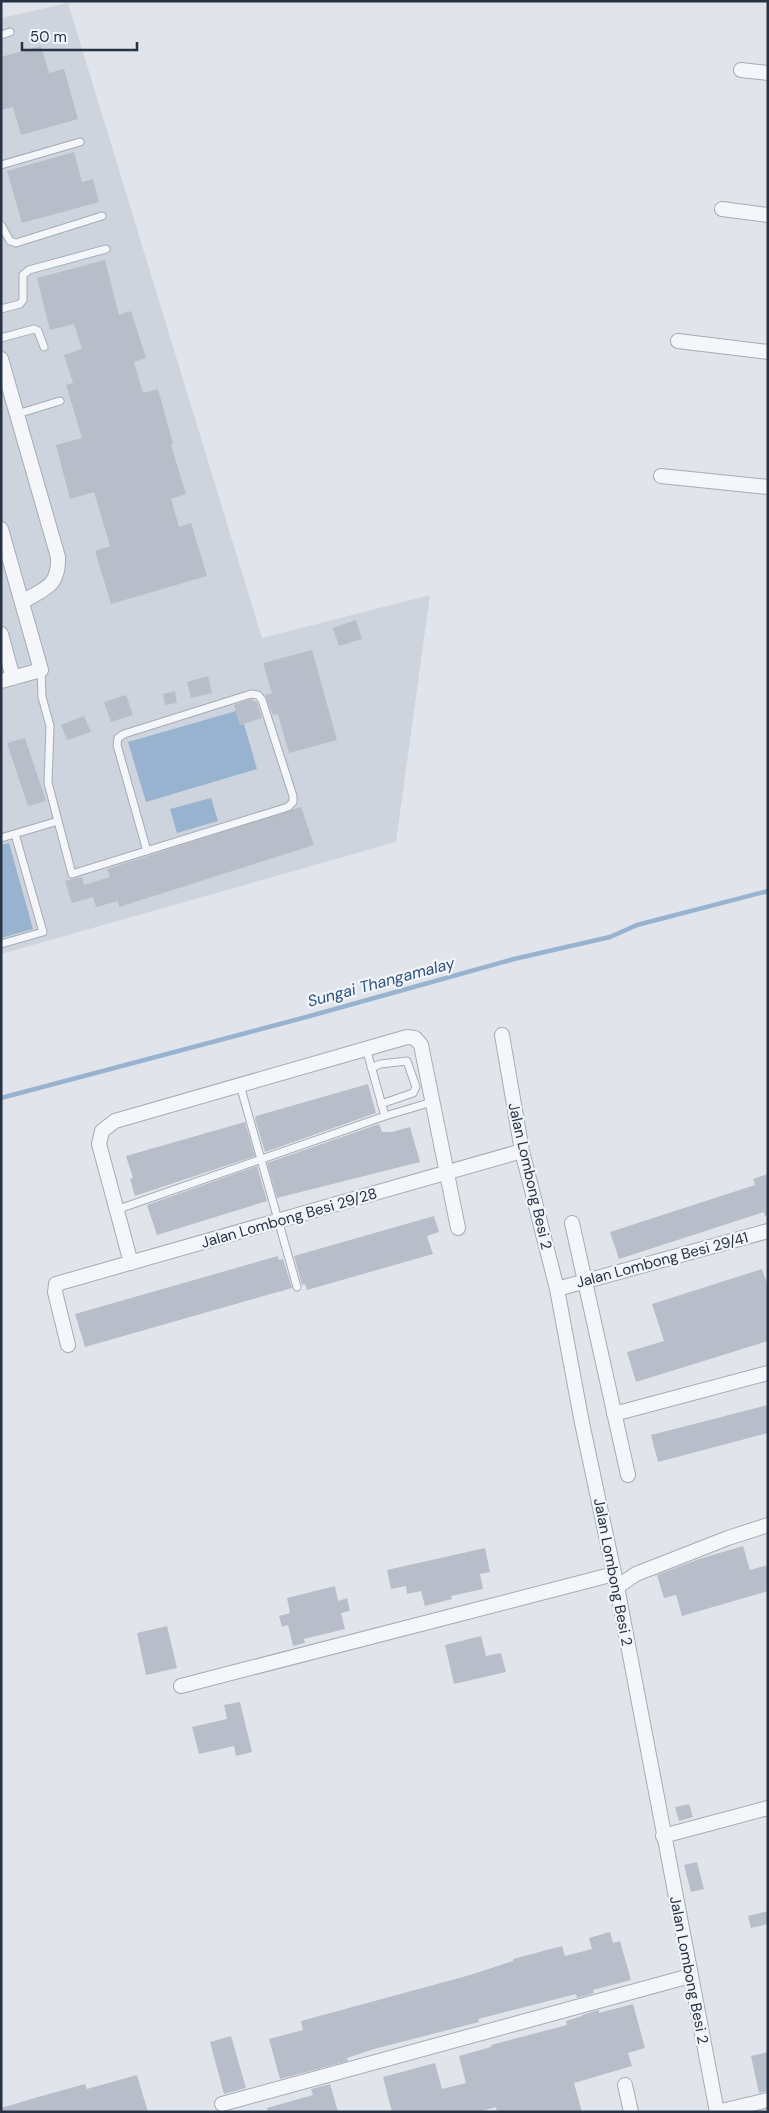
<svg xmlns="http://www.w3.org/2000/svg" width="769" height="2113" font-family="'DM Sans',sans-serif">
  <rect width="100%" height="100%" fill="#e1e5eb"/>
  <path fill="#ced4dd" d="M68 3 262 638 430 595 396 842 1 954V18Z"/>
  <path fill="#98b3cf" d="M236 711 240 725 244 724 257 769 146 802 128 742Z
    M211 798 218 821 177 833 170 809Z
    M9 843 33 929 1 938V845Z"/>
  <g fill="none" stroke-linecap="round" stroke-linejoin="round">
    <path stroke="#98b3cf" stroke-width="4.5" d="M1 1098 310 1016 514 959 610 937 637 925 768 891"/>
  </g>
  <path fill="#b7bec9" d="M41 46 49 73 64 69 78 119 21 135 13 107 1 110V57Z
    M74 152 82 182 93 179 99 202 22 223 7 171Z
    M105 260 119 315 131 311 146 358 134 362 143 393 158 389 173 444 171 445 186 494 171 499 179 527 191 523 207 576 111 604 95 551 110 546 94 492 70 499 56 445 82 438 66 385 73 383 64 355 82 349 74 324 50 330 37 278Z
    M356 620 362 639 339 646 333 628Z
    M312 650 337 740 289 753 278 714 273 715 265 695 272 693 263 663Z
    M208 676 212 693 191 698 187 682Z
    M175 691 177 703 165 705 163 694Z
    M126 695 133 715 111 722 104 702Z
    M251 699 257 703 262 718 240 725 234 705Z
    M84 716 91 732 67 740 61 725Z
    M25 738 46 801 28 806 7 743Z
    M301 807 314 845 119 907 118 901 96 907 93 897 72 903 65 881 82 877 84 885 110 877 107 869Z
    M368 1084 376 1113 265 1152 255 1119 256 1116Z
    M245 1122 255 1156 135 1196 130 1179 133 1178 126 1156Z
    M379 1124 382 1132H392L410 1127 420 1162 277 1198 267 1163Z
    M257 1166 267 1201 157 1235 147 1205Z
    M768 1174V1216H765L764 1212 619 1259 610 1232 755 1185 753 1179Z
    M434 1216 439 1232 427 1236 433 1254 307 1290 305 1284 302 1285 294 1256Z
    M278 1256 279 1260 283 1259 292 1288 85 1347 75 1314Z
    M762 1269 768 1286V1341L636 1382 627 1352 664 1341 652 1304Z
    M768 1405V1433L658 1462 651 1435Z
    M743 1546 750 1570 768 1565V1591L682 1616 676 1595 664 1598 657 1575 699 1559Z
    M485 1548 490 1572 480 1574 483 1589 451 1596 452 1599 425 1606 421 1591 407 1594 406 1586 391 1589 387 1570Z
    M335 1586 338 1601 347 1598 350 1611 341 1613 345 1629 304 1639 305 1643 293 1646 288 1625 282 1627 279 1616 290 1613 287 1598Z
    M167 1626 177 1668 146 1675 137 1633Z
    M481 1636 486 1656 501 1653 506 1672 454 1684 445 1645Z
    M240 1702 252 1752 236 1756 234 1746 199 1754 192 1727 227 1719 224 1705Z
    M689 1804 693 1817 679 1821 675 1807Z
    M697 1862 704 1889 691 1892 684 1865Z
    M768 1911V1924L751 1928 748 1916Z
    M610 1932 613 1943 620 1941 631 1980 593 1990 594 1993 577 1998 576 1994 478 2019 479 2022 374 2049 347 2058 348 2061 280 2079 269 2039 303 2030 301 2021 470 1975 513 1961V1959L562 1946 565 1956 592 1949 589 1938Z
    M633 2004 645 2048 628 2053 632 2066 574 2083 582 2112H497L496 2107 478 2112H392L383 2077 435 2063 442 2089 466 2083 459 2056 491 2047V2045L567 2025 566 2021 582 2016V2015L599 2010V2013Z
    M231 2036 246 2088 224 2094 210 2042Z
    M768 2052V2091L759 2093 751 2056Z
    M137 2075 148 2112H1V2108L38 2097 85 2084 87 2089Z
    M330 2084 338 2112H268L267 2108 313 2095 311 2089Z"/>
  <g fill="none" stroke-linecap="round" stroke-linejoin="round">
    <g stroke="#a5acb6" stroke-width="9">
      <path id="service" d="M1 35 10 32
        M1 165 80 142
        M1 225 10 241 16 243 102 216
        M1 309 20 304 23 300V275L29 270 106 249
        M1 338 34 329 38 331 44 347
        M17 414 60 401
        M41 670 42 697 50 726 48 783 72 874 288 807 293 802V796L262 700 258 695 251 694 124 734 118 738 117 745 147 851
        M1 838 58 821
        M1 944 43 932 15 834
        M366 1048 385 1116
        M371 1068 380 1064 407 1061 416 1087 413 1093 381 1104
        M240 1085 297 1287
        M116 1210 385 1116 432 1102"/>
    </g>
    <g stroke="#a5acb6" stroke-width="16">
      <path id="minor" d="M741 70 768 73
        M722 209 768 215
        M678 341 768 352
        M1 359 58 557C59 587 45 588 22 602
        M661 476 768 487
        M1 529 41 670 1 681
        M1 634 13 678
        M502 1035 522 1151 557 1289 582 1423 617 1587 717 2112
        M572 1223 628 1475
        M131 1263 99 1144 102 1131 115 1121 407 1037 415 1038 421 1045 458 1228
        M557 1289 768 1231
        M68 1345 55 1292 56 1284 522 1151
        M614 1414 768 1373
        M617 1587 636 1574 728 1538 768 1525
        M181 1686 614 1574
        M663 1836 768 1808
        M625 2085 631 2112
        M222 2104 690 1976
        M717 2112 768 2100"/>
    </g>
    <use href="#service" stroke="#f4f6f9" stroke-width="7"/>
    <use href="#minor" stroke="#f4f6f9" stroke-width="14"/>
  </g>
  <g text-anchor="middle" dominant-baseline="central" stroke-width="4.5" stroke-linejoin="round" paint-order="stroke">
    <g font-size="15" fill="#273245" stroke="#f1f4f8">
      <text transform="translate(530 1176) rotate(77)">Jalan Lombong Besi 2</text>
      <text transform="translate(289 1218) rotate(-16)">Jalan Lombong Besi 29/28</text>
      <text transform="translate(662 1260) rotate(-15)">Jalan Lombong Besi 29/41</text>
      <text transform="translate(613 1572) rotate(79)">Jalan Lombong Besi 2</text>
      <text transform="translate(689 1970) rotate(79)">Jalan Lombong Besi 2</text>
    </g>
    <g font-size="16" font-style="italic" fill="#2c517d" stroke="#f1f4f8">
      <text transform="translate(381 982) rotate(-15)">Sungai Thangamalay</text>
    </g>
  </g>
  <rect width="769" height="2113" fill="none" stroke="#273245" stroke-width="5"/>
  <path d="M22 42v8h115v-8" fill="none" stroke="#273245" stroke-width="2.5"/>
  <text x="30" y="42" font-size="15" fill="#273245" stroke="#f1f4f8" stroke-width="4" paint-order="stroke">50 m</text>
</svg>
